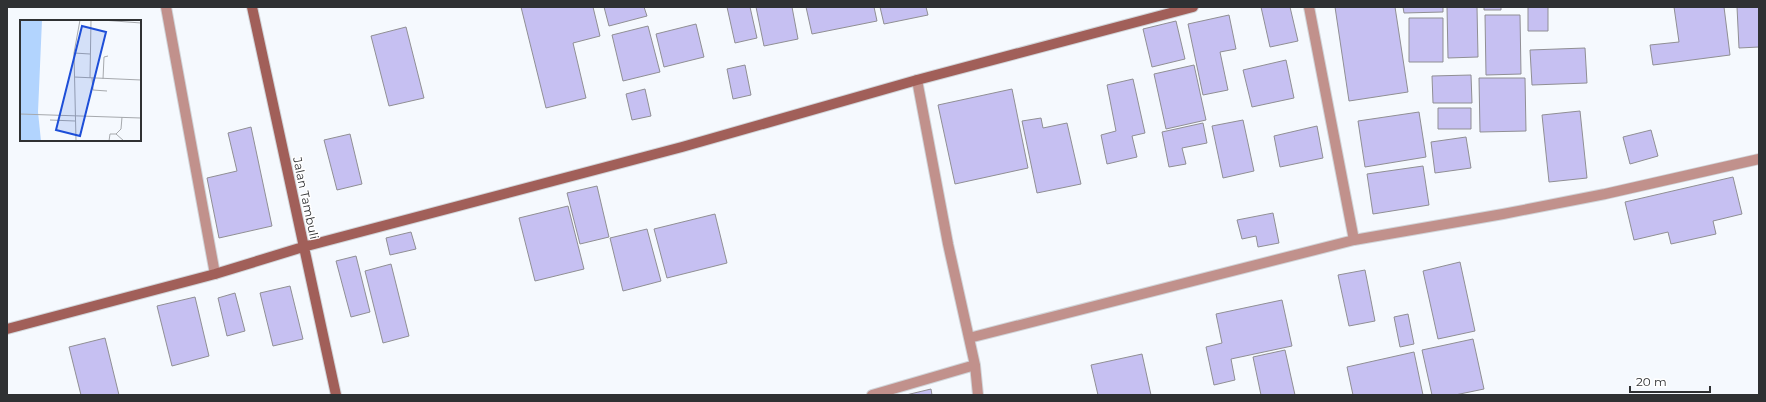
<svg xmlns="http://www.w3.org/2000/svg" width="1766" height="402" font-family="Montserrat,sans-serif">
  <rect width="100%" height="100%" fill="#f5f9fe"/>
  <path fill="#c6c0f2" stroke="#908f94" d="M521 7H593L600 36 573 43 586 98 546 108Z
    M604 7H644L647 16 609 26Z
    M727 7H750L757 38 735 43Z
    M756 7H792L798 39 764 46Z
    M806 7H874L877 21 812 34Z
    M880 7H926L928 15 884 24Z
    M1261 7H1290L1298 41 1270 47Z
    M1335 7H1395L1408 92 1349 101Z
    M1403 7H1443V12L1404 13Z
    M1447 7H1477L1478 57 1448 58Z
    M1484 7H1501V10H1484Z
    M1528 7H1548V31H1528Z
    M1674 7H1724L1730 55 1653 65 1650 45 1679 42Z
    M1737 7H1759V47L1739 48Z
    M1229 15 1236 49 1220 52 1228 90 1203 95 1188 24Z
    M1485 15H1520L1521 74 1486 75Z
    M1409 18H1443V62H1409Z
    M1176 21 1185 59 1152 67 1143 29Z
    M696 24 704 57 664 67 656 34Z
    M648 26 660 72 623 81 612 35Z
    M406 27 424 98 389 106 371 36Z
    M1585 48 1587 83 1532 85 1530 50Z
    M1286 60 1294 98 1252 107 1243 70Z
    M745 65 751 95 733 99 727 69Z
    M1194 65 1206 120 1166 129 1154 74Z
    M1471 75 1472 103H1433L1432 76Z
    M1479 78H1525L1526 131 1480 132Z
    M1133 79 1145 133 1132 136 1137 157 1107 164 1101 135 1116 131 1107 85Z
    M645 89 651 116 632 120 626 94Z
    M1012 89 1028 168 955 184 938 105Z
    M1438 108H1471V129H1438Z
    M1580 111 1587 178 1549 182 1542 115Z
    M1419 112 1426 157 1365 167 1358 121Z
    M1041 118 1043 128 1067 123 1081 184 1037 193 1022 121Z
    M1243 120 1254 171 1223 178 1212 126Z
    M1203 123 1207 143 1182 148 1186 164 1169 167 1162 132Z
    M1317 126 1323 158 1280 167 1274 136Z
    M251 127 272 226 219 238 207 178 237 171 228 133Z
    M1651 130 1658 156 1630 164 1623 137Z
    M350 134 362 184 337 190 324 140Z
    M1466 137 1471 168 1435 173 1431 142Z
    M1423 166 1429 205 1373 214 1367 174Z
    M1733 177 1742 214 1713 221 1716 234 1671 244 1668 232 1634 240 1625 202Z
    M597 186 609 237 580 244 567 193Z
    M568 206 584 269 535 281 519 218Z
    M1273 213 1279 243 1258 247 1256 236 1242 239 1237 220Z
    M715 214 727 263 667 278 654 229Z
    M647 229 661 281 623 291 610 238Z
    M411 232 416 249 390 255 386 238Z
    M356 256 370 312 351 317 336 261Z
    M1460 262 1475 331 1438 339 1423 271Z
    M391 264 409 336 383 343 365 271Z
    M1365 270 1375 321 1349 326 1338 275Z
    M290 286 303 339 273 346 260 293Z
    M235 293 245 331 227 336 218 298Z
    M195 297 209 356 172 366 157 306Z
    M1282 300 1292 346 1231 359 1235 380 1214 385 1206 347 1222 343 1216 314Z
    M1408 314 1414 344 1400 347 1394 317Z
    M105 338 119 395H81L69 347Z
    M1473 339 1484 389 1455 395H1432L1422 350Z
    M1285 350 1295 395H1261L1253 357Z
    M1414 352 1423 395H1353L1347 367Z
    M1142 354 1151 395H1098L1091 365Z
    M931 389 932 395H906Z"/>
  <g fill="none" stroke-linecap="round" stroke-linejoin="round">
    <g stroke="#d1d5d9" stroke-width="12">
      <path id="street" d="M166 7 215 274
        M1309 7 1354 240
        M917 80 948 244 975 365 978 395
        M969 338 1354 240 1503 214 1605 194 1759 159
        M872 395 975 365"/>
    </g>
    <g stroke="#d1d5d9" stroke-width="12">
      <path id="secondary" d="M252 7 336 395
        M7 329 215 274 303 247 682 147 917 80 1193 7"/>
    </g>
    <use href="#street" stroke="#c1918c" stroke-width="10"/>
    <use href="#secondary" stroke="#a15f59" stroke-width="10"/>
  </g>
  <g text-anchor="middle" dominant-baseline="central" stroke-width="3" stroke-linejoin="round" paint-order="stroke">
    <g font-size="12" fill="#2f3133" stroke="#fff">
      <text transform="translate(306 198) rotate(78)">Jalan Tambuli</text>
    </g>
  </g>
  <g transform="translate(20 20)">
    <rect width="121" height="121" fill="#f5f9fe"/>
    <path d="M0 0H22L18 92 21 121H0Z" fill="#b2d4fe"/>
    <path fill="none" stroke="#a6a9ad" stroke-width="1" d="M82 0 121 3M54 33 70 34M54 57 121 60M70 58 71 0M72 58 73 70 87 71M83 59 84 37 88 36M0 94 121 98M30 100 55 101M96 114 101 109 102 97M56 121 54 33 60 0M89 121 90 114H96L104 121"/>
    <path fill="#1d4ed8" fill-opacity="0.15" stroke="#1d4ed8" stroke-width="2" d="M62 6 86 12 60 116 36 110Z"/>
    <rect width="121" height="121" fill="none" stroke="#2f3133" stroke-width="2"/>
  </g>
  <rect width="1766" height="402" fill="none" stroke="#2f3133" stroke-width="16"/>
  <path d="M1630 386v6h80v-6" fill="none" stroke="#2f3133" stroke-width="2"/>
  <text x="1636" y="386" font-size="12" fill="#2f3133" stroke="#ffffff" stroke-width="3" paint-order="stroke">20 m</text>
</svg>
